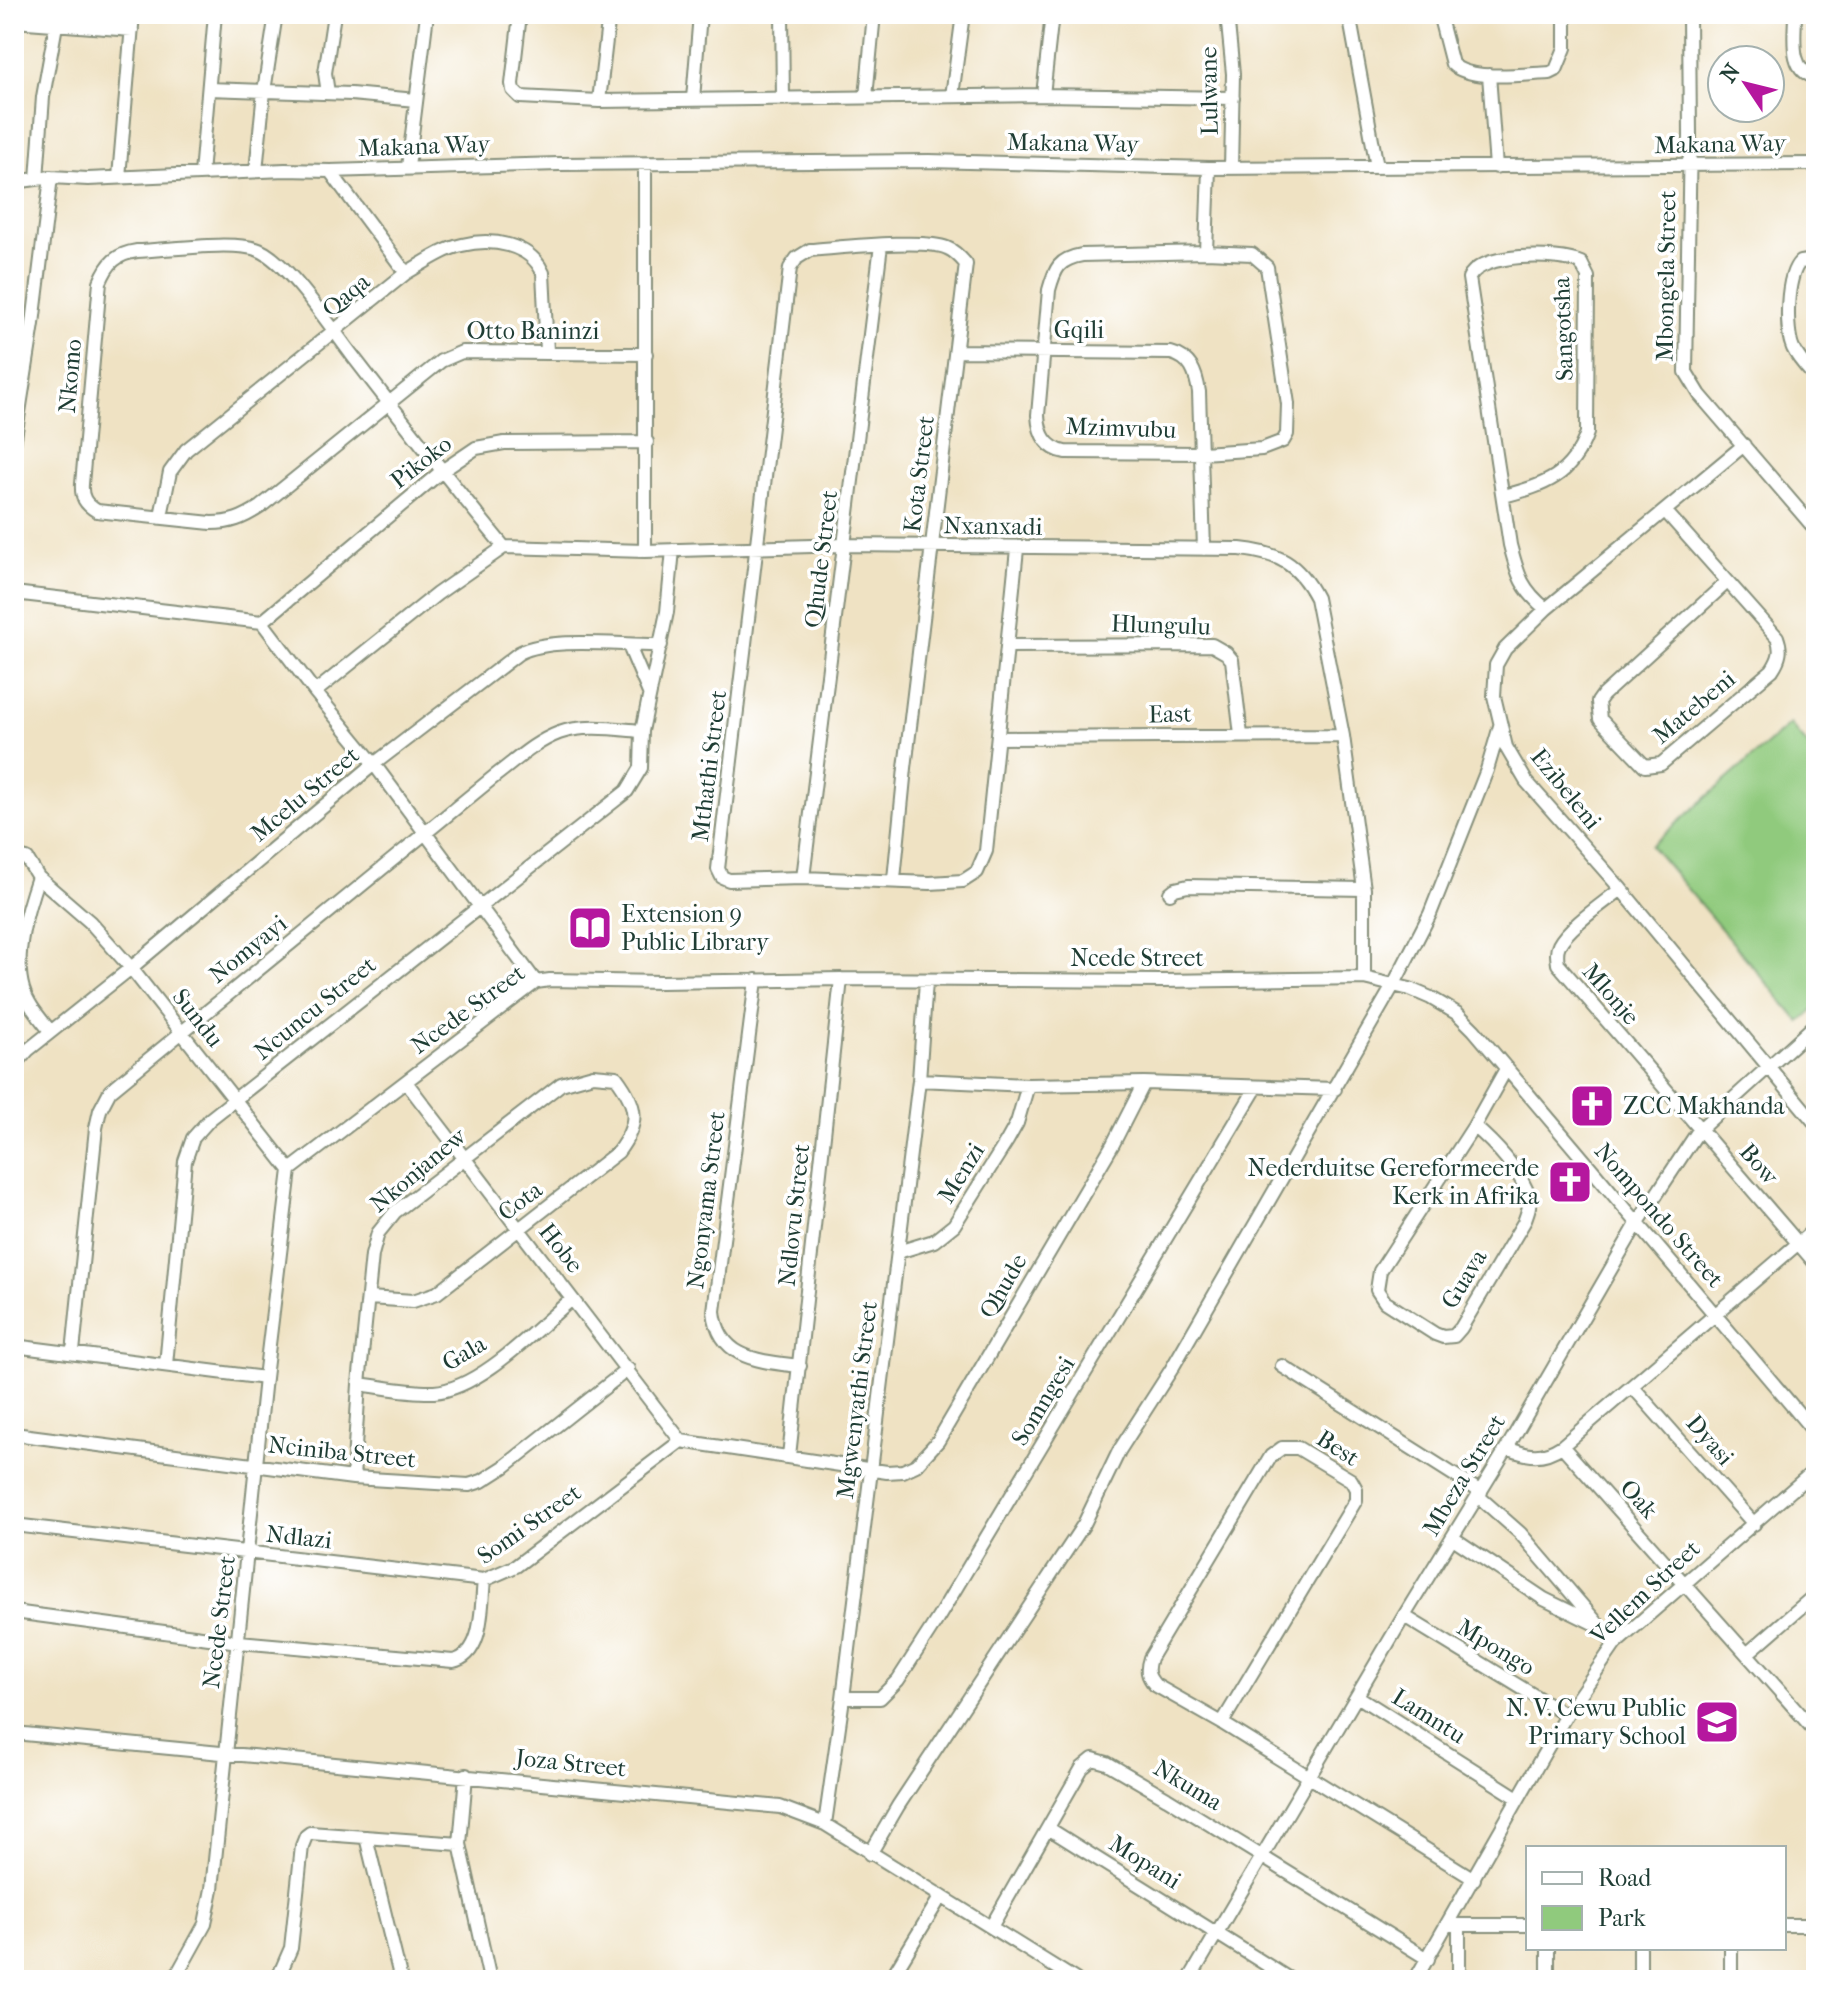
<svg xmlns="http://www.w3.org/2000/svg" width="1830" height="1994" font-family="'IM FELL French Canon',serif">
  <rect width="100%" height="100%" fill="#fff"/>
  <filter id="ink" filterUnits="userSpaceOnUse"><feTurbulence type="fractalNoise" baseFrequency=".0125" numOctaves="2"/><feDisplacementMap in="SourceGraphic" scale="16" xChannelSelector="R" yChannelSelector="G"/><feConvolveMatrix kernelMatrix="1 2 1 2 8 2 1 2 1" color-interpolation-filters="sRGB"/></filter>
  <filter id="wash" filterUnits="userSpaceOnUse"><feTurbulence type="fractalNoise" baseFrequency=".006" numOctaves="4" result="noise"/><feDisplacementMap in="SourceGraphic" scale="32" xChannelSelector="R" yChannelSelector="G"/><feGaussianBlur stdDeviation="1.8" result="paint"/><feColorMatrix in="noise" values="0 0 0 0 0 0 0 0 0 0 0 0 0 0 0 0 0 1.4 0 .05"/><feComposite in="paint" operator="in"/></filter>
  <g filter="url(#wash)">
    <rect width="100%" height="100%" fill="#efe2c3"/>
    <path fill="#90ca7d" stroke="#588458" stroke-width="2" d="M1790 724 1816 754V1008L1800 1022 1651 846Z"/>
  </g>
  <g filter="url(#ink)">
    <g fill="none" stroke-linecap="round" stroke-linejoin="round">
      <g stroke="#87907c" stroke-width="16">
        <path id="minor" d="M520 14 512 84 513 90 520 97 599 101 1043 95 1233 98
          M782 14 783 99
          M1227 14 1233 74 1231 168
          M1349 14 1377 167
          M1439 14 1452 64C1471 82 1524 74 1550 73L1556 70 1565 48V14
          M1689 14 1690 135 1686 372 1700 395 1816 530
          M1795 14C1795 36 1788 72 1816 77
          M14 21 132 30
          M1489 75 1496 167
          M209 89 351 94 416 100
          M328 93 325 73 334 14
          M1043 95 1052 14
          M952 96 963 14
          M866 97 874 14
          M693 99 700 14
          M599 101 609 14
          M645 164V551
          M408 167 427 14
          M256 171 264 91 276 14
          M330 171 406 273
          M201 174 215 14
          M119 177 133 14
          M37 179 43 97 58 14
          M14 182 51 177 88 179 285 170 330 171 559 164 929 161 1209 168 1816 164
          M1206 252 1252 254 1267 267 1288 404 1287 434 1283 441 1262 449 1202 453 1065 452C1046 448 1039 434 1038 415L1049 290C1055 268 1059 259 1082 255Z
          M1206 252 1209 168
          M1816 260 1800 262C1786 275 1785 331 1793 348 1798 359 1808 369 1816 378
          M957 351 1171 353C1191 358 1196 373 1199 392L1204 549
          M14 444 33 324 51 177
          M1744 445 1546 609 1505 649 1496 665 1494 696 1506 747 1526 781 1621 889 1816 1124
          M1504 496C1545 485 1572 476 1587 433L1588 277 1581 263C1558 253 1480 252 1469 278L1510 545C1518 575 1521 589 1546 609
          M1666 512 1777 637C1782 650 1780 658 1772 670L1661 764 1645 766 1600 719 1598 702 1603 695 1727 582
          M161 516 170 472 186 450 406 273C424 263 441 250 462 245 491 238 530 243 543 273L547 351
          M504 547C452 484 402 420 352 355 332 329 288 262 259 250 233 240 167 250 137 251 116 254 108 263 100 282L82 484C81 497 85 504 97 511L211 523C231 523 243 518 260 507L441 361 462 352 646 354
          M14 593 262 622 315 692 374 764 536 982
          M262 622 442 471 476 448 504 443 647 442
          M629 646 649 693
          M1008 646 1212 645 1226 653 1232 660 1241 735
          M315 692 437 594 504 547 645 551 845 545 1240 549C1278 553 1298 563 1316 598L1343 736 1364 889V978
          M998 738 1343 736
          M14 856 27 859 38 877 90 922 131 968 290 1170
          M38 877C27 909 13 955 23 989 28 1005 40 1018 50 1031
          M803 878 881 245
          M894 879 905 768 966 264C961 258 955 251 947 248 924 238 839 248 810 250L797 258 790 268 718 869 722 877 729 880 803 878 930 883 963 881 977 872 986 851 1017 549
          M1621 889C1604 903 1569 926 1559 945 1556 951 1557 957 1558 964L1816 1264
          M1170 893 1175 889 1188 886 1364 889
          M756 980 714 1311C719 1360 760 1361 800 1366
          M14 1066 28 1050 131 968 374 764 519 653C553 636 621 646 661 645
          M919 1080 1028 1085 1144 1083 1335 1089
          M406 1082 681 1441
          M1474 1126C1494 1143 1521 1171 1529 1197 1531 1205 1527 1214 1524 1222L1461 1328 1454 1336 1443 1337 1435 1334 1385 1302 1377 1290 1380 1271 1474 1126 1506 1069
          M898 1252 934 1241 954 1225 1007 1141 1017 1123 1028 1085
          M14 1346 265 1378
          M73 1352 96 1128 100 1110 110 1091 495 776C515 761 535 742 559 733 584 724 616 729 642 731
          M166 1365 185 1161 193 1138 210 1119 627 791 641 768 642 731 667 612 673 550
          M1282 1366 1481 1492
          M359 1384C383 1387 410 1393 434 1392 480 1389 537 1328 572 1299
          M1632 1386 1754 1524
          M14 1434 353 1478 469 1485 482 1481 504 1467 628 1369
          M1562 1446 1816 1732
          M1507 1448C1529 1457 1542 1459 1562 1446L1816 1228
          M789 1456 841 979
          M353 1478 359 1384 372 1255 378 1233 395 1212 561 1084 593 1075 616 1077C638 1106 640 1123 618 1152L437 1293 413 1301 369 1298
          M1478 1496 1520 1533 1615 1644
          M14 1525 484 1580 516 1566 681 1441 887 1472 903 1471 916 1465 938 1441 1113 1144 1144 1083
          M1453 1538 1544 1599 1593 1623
          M14 1612 239 1642 453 1661C484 1655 481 1606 484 1580
          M1404 1616 1566 1715
          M1748 1653 1816 1594
          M1357 1696 1518 1798
          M843 1698H880L898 1680 938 1618 1256 1088
          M1222 1723 1356 1500V1489L1351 1480 1298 1448H1282L1271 1456 1150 1658C1146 1670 1147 1676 1155 1685L1222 1723 1474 1879
          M14 1733 780 1807 825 1824 1076 1980
          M466 1775 460 1844 490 1980
          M825 1824 843 1698 919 1080 926 981
          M1048 1828 1291 1980
          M366 1837 401 1980
          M870 1854 898 1806 1084 1524 1119 1451 1171 1370 1394 984 1430 914 1487 770 1500 726
          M1447 1925H1528
          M1784 1925H1816
          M991 1927 1082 1768 1093 1759 1107 1763 1167 1798 1428 1959
          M1548 1948V1980
          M174 1980 205 1924 212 1889 265 1378 290 1170 536 982 550 980 661 982 841 979 1162 981 1364 978 1410 989 1431 998 1458 1014 1474 1030 1816 1434
          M277 1980 291 1948 302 1846 306 1836 310 1833 460 1844
          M890 1980 941 1896
          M1189 1980 1404 1616 1507 1448 1637 1224 1699 1130 1816 1024
          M1415 1980 1566 1715 1615 1644 1816 1469
          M1459 1980V1925
          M1640 1980V1948
          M1731 1980V1948"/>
      </g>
      <use href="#minor" stroke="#fff" stroke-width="12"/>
    </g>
  </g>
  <defs>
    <g id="library-square" transform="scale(2.3)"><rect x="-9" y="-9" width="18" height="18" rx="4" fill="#b5179e" stroke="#fff"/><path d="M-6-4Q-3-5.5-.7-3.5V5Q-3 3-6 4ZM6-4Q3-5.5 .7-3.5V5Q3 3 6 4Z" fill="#fff"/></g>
    <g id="church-square" transform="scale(2.3)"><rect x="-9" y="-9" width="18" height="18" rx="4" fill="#b5179e" stroke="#fff"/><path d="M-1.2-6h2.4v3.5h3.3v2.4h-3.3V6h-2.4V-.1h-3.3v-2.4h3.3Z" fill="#fff"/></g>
    <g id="school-square" transform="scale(2.3)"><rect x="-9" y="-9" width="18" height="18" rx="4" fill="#b5179e" stroke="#fff"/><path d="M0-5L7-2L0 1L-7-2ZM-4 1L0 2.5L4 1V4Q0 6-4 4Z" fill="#fff"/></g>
  </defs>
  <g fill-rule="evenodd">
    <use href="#library-square" x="590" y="928"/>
    <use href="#church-square" x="1592" y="1106"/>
    <use href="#church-square" x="1570" y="1182"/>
    <use href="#school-square" x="1717" y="1722"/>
  </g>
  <g text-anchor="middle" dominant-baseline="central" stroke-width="7" stroke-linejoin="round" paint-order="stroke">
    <g font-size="24" fill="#1f3d34" stroke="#fff">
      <text transform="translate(1209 91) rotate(-91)">Lulwane</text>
      <text transform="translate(1073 143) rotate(1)">Makana Way</text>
      <text transform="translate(1720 144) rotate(-1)">Makana Way</text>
      <text transform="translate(424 146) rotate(-2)">Makana Way</text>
      <text transform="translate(1666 276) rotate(-89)">Mbongela Street</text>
      <text transform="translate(346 295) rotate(-40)">Qaqa</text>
      <text transform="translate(1563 329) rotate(-92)">Sangotsha</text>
      <text x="1079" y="330">Gqili</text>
      <text x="533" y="331">Otto Baninzi</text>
      <text transform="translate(70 376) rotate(-85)">Nkomo</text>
      <text transform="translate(1121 428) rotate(2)">Mzimvubu</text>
      <text transform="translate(421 462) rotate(-38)">Pikoko</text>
      <text transform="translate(919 474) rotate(-83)">Kota Street</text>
      <text transform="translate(993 526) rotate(1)">Nxanxadi</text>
      <text transform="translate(821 559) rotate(-83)">Qhude Street</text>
      <text transform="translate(1161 625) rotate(2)">Hlungulu</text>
      <text transform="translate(1694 707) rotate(-40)">Matebeni</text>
      <text transform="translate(1170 714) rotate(-1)">East</text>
      <text transform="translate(709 766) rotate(-83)">Mthathi Street</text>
      <text transform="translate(1566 789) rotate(51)">Ezibeleni</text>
      <text transform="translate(305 794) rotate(-40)">Mcelu Street</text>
      <text transform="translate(248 949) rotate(-39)">Nomyayi</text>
      <text x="1137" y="958">Ncede Street</text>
      <text transform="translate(1611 994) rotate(49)">Mlonje</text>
      <text transform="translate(315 1008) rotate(-39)">Ncuncu Street</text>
      <text transform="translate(468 1009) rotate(-36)">Ncede Street</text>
      <text transform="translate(198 1018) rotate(52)">Sundu</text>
      <text transform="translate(1759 1164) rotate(49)">Bow</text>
      <text transform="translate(418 1170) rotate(-40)">Nkonjanew</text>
      <text transform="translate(961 1173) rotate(-58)">Menzi</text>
      <text transform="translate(706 1200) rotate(-83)">Ngonyama Street</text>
      <text transform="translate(520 1201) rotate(-37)">Cota</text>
      <text transform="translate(794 1215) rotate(-84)">Ndlovu Street</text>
      <text transform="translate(1659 1215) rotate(49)">Nompondo Street</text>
      <text transform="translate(561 1248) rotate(52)">Hobe</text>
      <text transform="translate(1464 1279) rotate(-59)">Guava</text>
      <text transform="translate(1003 1286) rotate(-60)">Qhude</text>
      <text transform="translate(464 1353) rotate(-30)">Gala</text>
      <text transform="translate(857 1400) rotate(-83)">Mgwenyathi Street</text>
      <text transform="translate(1043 1401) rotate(-59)">Somngesi</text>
      <text transform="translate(1710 1440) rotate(49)">Dyasi</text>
      <text transform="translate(1338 1448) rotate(33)">Best</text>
      <text transform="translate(342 1452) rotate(6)">Nciniba Street</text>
      <text transform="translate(1464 1475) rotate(-59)">Mbeza Street</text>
      <text transform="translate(1639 1499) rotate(48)">Oak</text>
      <text transform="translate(529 1524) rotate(-35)">Somi Street</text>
      <text transform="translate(299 1537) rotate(6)">Ndlazi</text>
      <text transform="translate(1645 1592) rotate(-43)">Vellem Street</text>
      <text transform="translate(219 1622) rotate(-83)">Ncede Street</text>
      <text transform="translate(1496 1647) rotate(31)">Mpongo</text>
      <text transform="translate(1429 1716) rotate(32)">Lamntu</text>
      <text transform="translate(571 1763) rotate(6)">Joza Street</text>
      <text transform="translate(1188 1785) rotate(31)">Nkuma</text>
      <text transform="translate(1145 1862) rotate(32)">Mopani</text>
    </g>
    <g font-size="24" fill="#1f3d34" stroke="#fff" text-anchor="start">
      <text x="621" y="914">Extension 9<tspan x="621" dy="28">Public Library</tspan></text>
      <text x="1623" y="1106">ZCC Makhanda</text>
      <text x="1539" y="1168" text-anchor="end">Nederduitse Gereformeerde<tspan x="1539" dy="28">Kerk in Afrika</tspan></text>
      <text x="1686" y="1708" text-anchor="end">N. V. Cewu Public<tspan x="1686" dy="28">Primary School</tspan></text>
    </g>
  </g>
  <rect width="1830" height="1994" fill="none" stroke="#fff" stroke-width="48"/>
  <rect x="1526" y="1846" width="260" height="104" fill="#ffffff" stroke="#a5b1ae" stroke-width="2"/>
  <rect x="1542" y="1872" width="40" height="12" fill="#ffffff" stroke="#a5b1ae" stroke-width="2"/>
  <text x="1598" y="1886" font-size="24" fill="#1f3d34">Road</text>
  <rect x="1542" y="1906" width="40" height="24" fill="#90ca7d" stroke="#a5b1ae" stroke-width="2"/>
  <text x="1598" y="1926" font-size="24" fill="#1f3d34">Park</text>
  <g transform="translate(1746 84) rotate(305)"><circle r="38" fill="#ffffff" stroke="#a5b1ae" stroke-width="2"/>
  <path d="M0-6L14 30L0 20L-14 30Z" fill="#b5179e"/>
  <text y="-12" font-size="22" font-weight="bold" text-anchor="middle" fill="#1f3d34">N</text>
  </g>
</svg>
